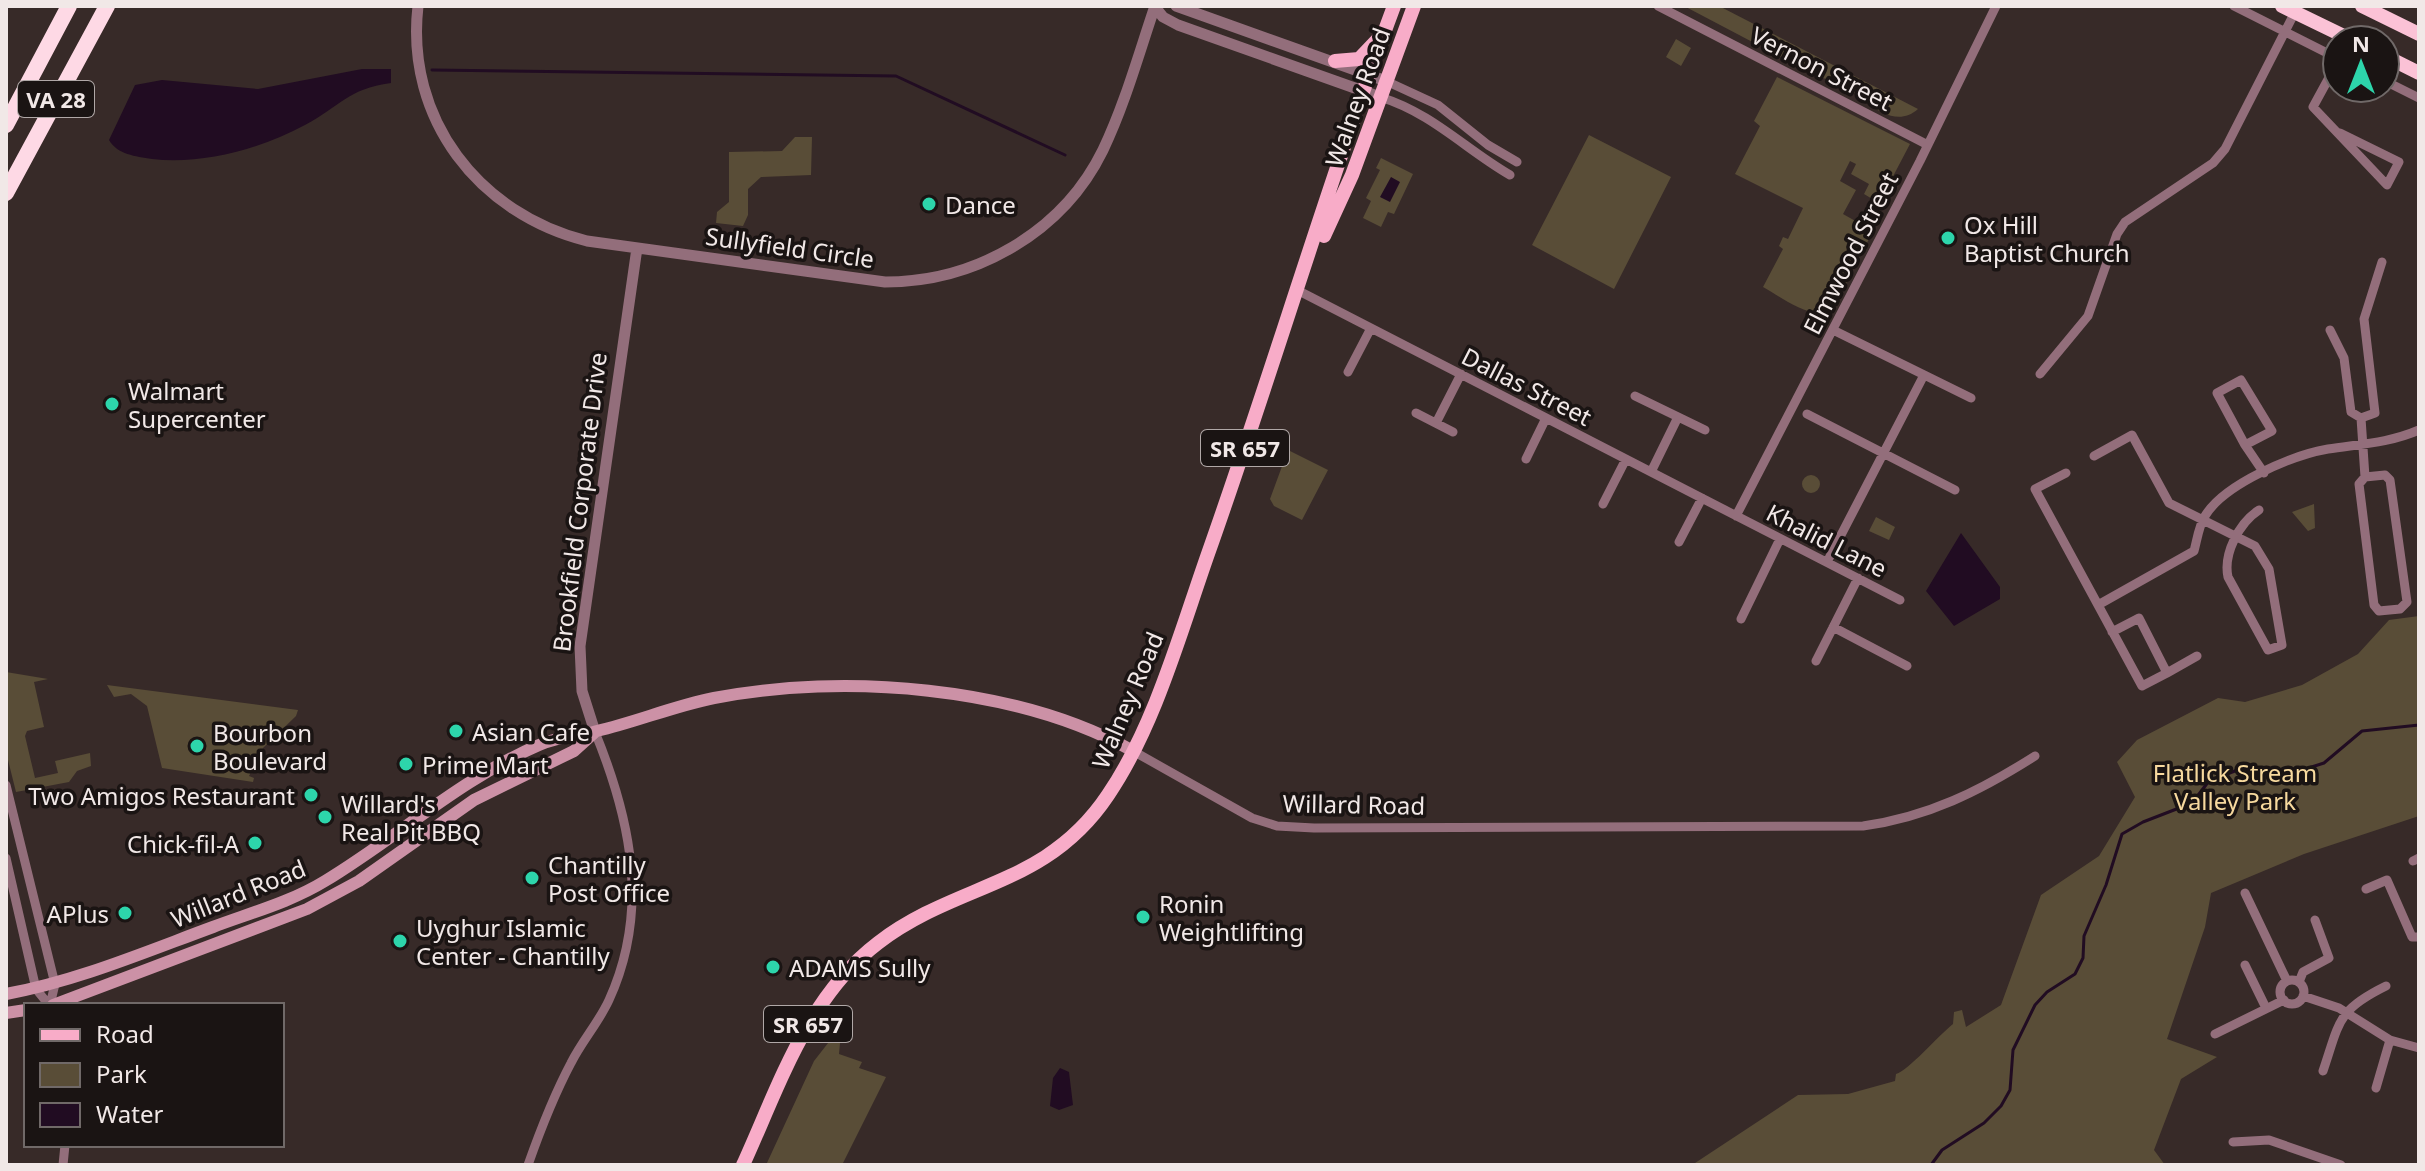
<svg xmlns="http://www.w3.org/2000/svg" width="2425" height="1171" font-family="'Noto Sans',sans-serif">
  <rect width="100%" height="100%" fill="#372a28"/>
  <path fill="#594d37" d="M1684 6H1719L1918 109C1891 133 1861 95 1840 82 1834 79 1827 79 1821 78Z
    M1676 39 1691 48 1681 66 1666 57Z
    M1777 77 1910 144 1879 203 1864 194 1869 184 1851 174 1856 164 1850 161 1840 181 1856 190 1843 214 1873 231 1834 308C1813 323 1783 298 1763 287L1783 249 1779 246 1783 237 1788 239 1803 208 1735 174 1760 126 1754 121Z
    M1589 135 1671 177 1614 289 1532 245Z
    M795 137H812L811 175 761 177 748 189V215L743 226 716 223 717 212 729 202V152L782 151Z
    M1381 158 1413 174 1394 214 1388 212 1381 227 1363 218 1371 201 1366 198 1380 170 1376 168Z
    M1288 450 1328 470 1302 520 1274 506 1270 499Z
    M1802 484a9 9 0 1 1 18 0a9 9 0 1 1-18 0Z
    M2314 504 2315 528 2308 531 2292 512Z
    M1876 517 1895 527 1889 540 1869 531Z
    M2419 616V816L2304 854 2211 893 2205 927 2167 1039 2217 1057 2181 1079 2154 1150 2165 1165H1692L1798 1095 1848 1094 1895 1081 1896 1074C1909 1070 1938 1036 1953 1024L1954 1012 1962 1010 1966 1027 2001 1005 2041 895 2099 856 2135 797 2117 762 2137 740 2218 698 2245 702 2302 685 2358 654 2389 620Z
    M6 672 48 679 34 682 44 727 27 731 25 736 35 778 58 773 55 761 90 753 91 766 77 771 69 782 16 792 6 752Z
    M107 685 298 710 296 716 263 748 249 776 254 778 253 782 162 768 147 706 131 694 114 697Z
    M832 1038 840 1043 839 1054 862 1062 859 1068 886 1077 842 1165H766L814 1061Z"/>
  <path fill="#210c22" d="M362 69H391V83C347 89 341 106 305 125 261 149 201 165 152 159 135 156 118 155 109 140L135 85 162 80 258 89Z
    M1391 177 1400 182 1390 202 1380 197Z
    M1961 533 2000 587V599L1954 626 1926 591Z
    M1060 1068 1069 1072 1073 1105 1059 1110 1050 1106 1053 1078Z"/>
  <g fill="none" stroke-linecap="round" stroke-linejoin="round">
    <path stroke="#210c22" stroke-width="3" d="M432 70 896 76 1065 155
      M1931 1165 1942 1150 1984 1123 2001 1106 2010 1090 2013 1050 2035 1005 2047 992 2075 974 2083 958 2084 936 2106 885 2122 834 2143 822 2192 803 2209 781 2240 769 2302 770 2324 763 2362 731 2419 725"/>
    <path stroke="#936e7b" stroke-width="9" d="M1658 6 1926 144
      M2234 6 2337 58
      M2337 63 2313 107 2387 185 2399 162 2340 133
      M1386 81 1438 105 1488 145 1517 162
      M2385 81 2419 98
      M1380 97C1432 113 1465 149 1510 175
      M1299 291 1900 600
      M1833 330 1971 398
      M2330 330 2344 358 2351 412 2361 418 2365 477
      M1348 372 1371 328
      M2040 374 2088 316 2117 234 2125 222 2213 163 2225 149 2295 12
      M2241 380 2272 431 2245 445 2217 393Z
      M1635 396 1705 430
      M1416 413 1453 432
      M1807 414 1955 490
      M2361 418 2375 413 2364 319 2382 262
      M1436 423 1461 374
      M2245 445 2264 473
      M2094 456 2132 435 2169 503 2255 546 2269 569 2282 645 2268 650 2228 577C2223 554 2239 523 2259 510
      M1526 459 1546 418
      M1651 472 1678 417
      M2066 473 2035 489 2142 686 2167 673 2139 618 2112 632
      M2385 475 2390 480 2407 602 2400 609 2379 611 2374 605 2359 484 2365 477Z
      M1603 504 1626 459
      M1736 516 1920 161 1996 6
      M1679 542 1702 498
      M1827 562 1924 375
      M2098 605 2194 551C2197 540 2199 525 2205 516 2224 484 2293 455 2328 449 2360 444 2389 443 2419 430
      M1741 619 1780 539
      M1833 627 1907 666
      M1816 661 1858 578
      M2167 673 2197 656
      M1133 751 1252 818 1277 826 1314 828 1863 826C1928 817 1980 791 2035 756
      M6 785 55 984 50 1005
      M6 858 36 989 49 1005
      M2413 861 2419 858
      M2366 889 2387 880 2412 937H2419
      M2245 893 2287 981
      M2245 965 2266 1008
      M2280 992a12 12 0 1 1 24 0a12 12 0 1 1-24 0Z
      M2299 982 2303 972 2329 958 2315 920
      M2303 996 2339 1008 2390 1040 2419 1048
      M2215 1034 2284 1000
      M2323 1071C2340 1021 2337 1010 2386 986
      M2376 1088 2390 1040
      M2233 1142 2269 1140 2341 1165
      M63 1165 65 1145
      M528 1165C540 1131 554 1095 571 1063 582 1041 599 1022 609 1000 650 910 631 820 595 732"/>
    <path stroke="#936e7b" stroke-width="11" d="M418 6C405 119 479 214 587 241L885 282C976 282 1063 232 1103 150 1125 104 1139 53 1155 6
      M1176 6 1386 81
      M1155 7 1163 17 1178 25 1380 97
      M595 732 582 691 580 646 637 248"/>
    <path stroke="#cc91a6" stroke-width="12" d="M6 994C77 981 145 952 213 927 250 913 291 902 325 881 398 837 460 779 539 745 562 735 576 737 597 731 636 722 674 706 714 698 843 673 1017 686 1133 751
      M53 1005 307 909 359 881 474 800 574 751 595 732
      M6 1013 26 1010"/>
    <path stroke="#f8acc8" stroke-width="14" d="M1335 61 1359 59 1379 38
      M1324 236 1352 175 1414 6
      M743 1165C779 1086 807 997 878 943 957 882 1046 888 1108 795 1155 726 1181 630 1209 551 1273 370 1327 186 1394 6"/>
    <path stroke="#fbc2d6" stroke-width="14" d="M2282 6 2352 40
      M2362 6 2419 34
      M2385 56 2419 73"/>
    <path stroke="#fed9e5" stroke-width="16" d="M6 125 69 6
      M6 193 107 6"/>
  </g>
  <g fill="#2dd5ab" stroke="#1a1413" stroke-width="3">
    <circle cx="929" cy="204" r="8"/>
    <circle cx="1948" cy="238" r="8"/>
    <circle cx="112" cy="404" r="8"/>
    <circle cx="456" cy="731" r="8"/>
    <circle cx="197" cy="746" r="8"/>
    <circle cx="406" cy="764" r="8"/>
    <circle cx="311" cy="795" r="8"/>
    <circle cx="325" cy="817" r="8"/>
    <circle cx="255" cy="843" r="8"/>
    <circle cx="532" cy="878" r="8"/>
    <circle cx="125" cy="913" r="8"/>
    <circle cx="1143" cy="917" r="8"/>
    <circle cx="400" cy="941" r="8"/>
    <circle cx="773" cy="967" r="8"/>
  </g>
  <g text-anchor="middle" dominant-baseline="central" stroke-width="7" stroke-linejoin="round" paint-order="stroke">
    <g fill="#1a1413" stroke="#b0a8a7" stroke-width="2">
      <rect x="18" y="81" width="76" height="36" rx="6"/>
      <rect x="1201" y="430" width="88" height="36" rx="6"/>
      <rect x="764" y="1006" width="88" height="36" rx="6"/>
    </g>
    <g font-size="22" font-weight="bold" fill="#f1e8e7">
      <text x="56" y="99">VA 28</text>
      <text x="1245" y="448">SR 657</text>
      <text x="808" y="1024">SR 657</text>
    </g>
    <g font-size="24" fill="#f1e8e7" stroke="#1a1413">
      <text transform="translate(1822 68) rotate(27)">Vernon Street</text>
      <text transform="translate(1357 97) rotate(-70)">Walney Road</text>
      <text transform="translate(790 247) rotate(8)">Sullyfield Circle</text>
      <text transform="translate(1850 253) rotate(-63)">Elmwood Street</text>
      <text transform="translate(1527 386) rotate(27)">Dallas Street</text>
      <text transform="translate(579 502) rotate(-83)">Brookfield Corporate Drive</text>
      <text transform="translate(1827 540) rotate(27)">Khalid Lane</text>
      <text transform="translate(1127 700) rotate(-67)">Walney Road</text>
      <text transform="translate(1354 804) rotate(1)">Willard Road</text>
      <text transform="translate(238 893) rotate(-22)">Willard Road</text>
    </g>
    <g font-size="24" fill="#f1e8e7" stroke="#1a1413" text-anchor="start">
      <text x="945" y="204">Dance</text>
      <text x="1964" y="224">Ox Hill<tspan x="1964" dy="28">Baptist Church</tspan></text>
      <text x="128" y="390">Walmart<tspan x="128" dy="28">Supercenter</tspan></text>
      <text x="472" y="731">Asian Cafe</text>
      <text x="213" y="732">Bourbon<tspan x="213" dy="28">Boulevard</tspan></text>
      <text x="422" y="764">Prime Mart</text>
      <text x="295" y="795" text-anchor="end">Two Amigos Restaurant</text>
      <text x="341" y="803">Willard's<tspan x="341" dy="28">Real Pit BBQ</tspan></text>
      <text x="239" y="843" text-anchor="end">Chick-fil-A</text>
      <text x="548" y="864">Chantilly<tspan x="548" dy="28">Post Office</tspan></text>
      <text x="1159" y="903">Ronin<tspan x="1159" dy="28">Weightlifting</tspan></text>
      <text x="109" y="913" text-anchor="end">APlus</text>
      <text x="416" y="927">Uyghur Islamic<tspan x="416" dy="28">Center - Chantilly</tspan></text>
      <text x="789" y="967">ADAMS Sully</text>
    </g>
    <g font-size="24" fill="#f7d99e" stroke="#1a1413">
      <text x="2235" y="772">Flatlick Stream<tspan x="2235" dy="28">Valley Park</tspan></text>
    </g>
  </g>
  <rect width="2425" height="1171" fill="none" stroke="#f1e8e7" stroke-width="16"/>
  <rect x="24" y="1003" width="260" height="144" fill="#1a1413" stroke="#706968" stroke-width="2"/>
  <rect x="40" y="1029" width="40" height="12" fill="#f8acc8" stroke="#706968" stroke-width="2"/>
  <text x="96" y="1043" font-size="24" fill="#f1e8e7">Road</text>
  <rect x="40" y="1063" width="40" height="24" fill="#594d37" stroke="#706968" stroke-width="2"/>
  <text x="96" y="1083" font-size="24" fill="#f1e8e7">Park</text>
  <rect x="40" y="1103" width="40" height="24" fill="#210c22" stroke="#706968" stroke-width="2"/>
  <text x="96" y="1123" font-size="24" fill="#f1e8e7">Water</text>
  <g transform="translate(2361 64)"><circle r="38" fill="#1a1413" stroke="#706968" stroke-width="2"/>
  <path d="M0-6L14 30L0 20L-14 30Z" fill="#2dd5ab"/>
  <text y="-12" font-size="22" font-weight="bold" text-anchor="middle" fill="#f1e8e7">N</text>
  </g>
</svg>
